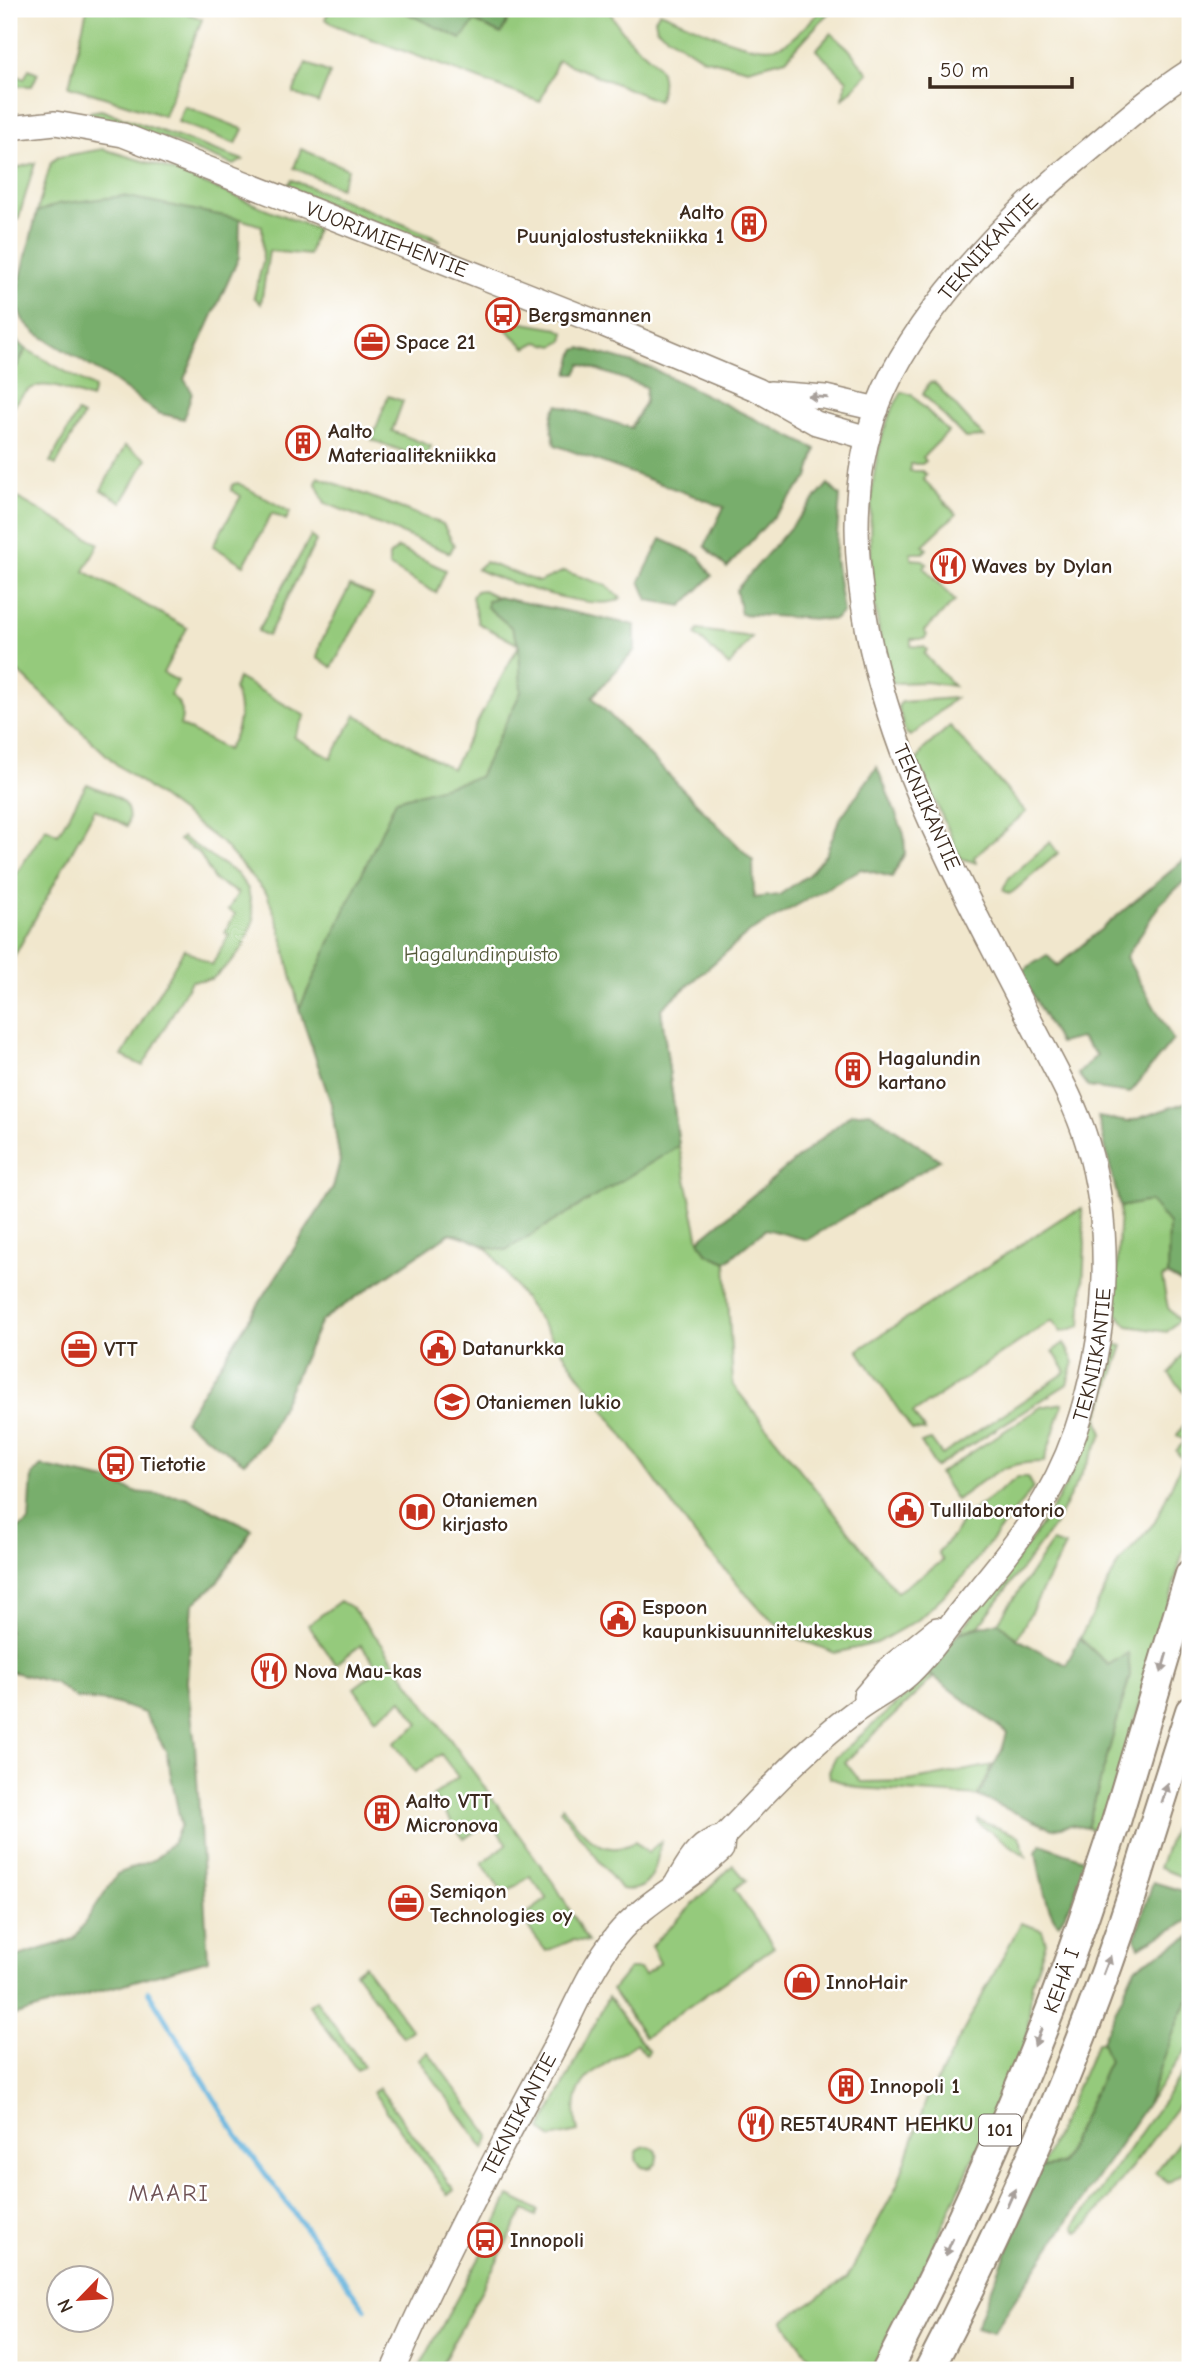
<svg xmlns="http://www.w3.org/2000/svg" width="1199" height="2379" font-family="'Comic Neue',sans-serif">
  <rect width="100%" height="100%" fill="#fff"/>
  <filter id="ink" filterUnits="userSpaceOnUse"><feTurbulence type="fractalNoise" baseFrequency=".0143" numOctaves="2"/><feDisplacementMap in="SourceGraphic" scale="14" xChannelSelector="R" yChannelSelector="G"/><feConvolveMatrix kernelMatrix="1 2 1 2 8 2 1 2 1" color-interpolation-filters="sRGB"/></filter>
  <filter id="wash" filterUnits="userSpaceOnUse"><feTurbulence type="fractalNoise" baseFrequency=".00686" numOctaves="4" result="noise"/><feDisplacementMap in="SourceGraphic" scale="28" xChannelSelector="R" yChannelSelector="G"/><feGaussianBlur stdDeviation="1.57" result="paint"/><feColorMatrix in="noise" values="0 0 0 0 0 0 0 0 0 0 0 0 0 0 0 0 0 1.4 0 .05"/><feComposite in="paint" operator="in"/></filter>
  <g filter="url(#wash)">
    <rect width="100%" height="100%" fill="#f1e7cd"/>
    <path fill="#95ca7c" stroke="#687a4d" stroke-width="2" d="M87 9H177L202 19 164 116 69 86Z
      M330 9H398L461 38 474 21 501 34 513 9H608C614 20 622 31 631 41 653 62 671 67 658 101L558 60 540 102 337 26 325 19Z
      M823 9H832L786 59 748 69 702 58 657 29 655 19 660 12C687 22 757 61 786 43 799 34 811 20 823 9Z
      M831 33 848 48 868 73 843 99 847 80 816 50Z
      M306 63 330 73 318 103 293 93Z
      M29 69 38 73 32 86H9V72L24 79Z
      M184 106 243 129 236 144 178 122Z
      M101 110 243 160 234 165 164 138 89 115 90 112Z
      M103 149 163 167 316 229 309 255 269 251 261 304 254 297 263 261 262 226 240 219 37 212 51 162 58 157Z
      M301 149 348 169 340 188 294 168Z
      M35 163 18 220 9 221V170Z
      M292 180 433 236 441 241 403 234 286 187Z
      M507 320 558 329 565 333 563 341 554 346 537 342 526 348 506 329Z
      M26 349 94 388 91 399C53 386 33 371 9 413V382Z
      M934 382 984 437 965 438 923 394 929 383Z
      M902 392 912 395 948 432 923 457 926 461 922 464H910V471H922L926 475 923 479 956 514 923 545 927 549 923 553H911V559L923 560 927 564 924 568 955 601 924 631 927 635 924 639H911V646L924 647 927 650 924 654 954 686 926 682 894 683C884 674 882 651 880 638 867 567 861 454 902 392Z
      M388 396 403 401 392 431 431 446 425 459 372 440Z
      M77 413 83 416 56 465 50 462Z
      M125 446 147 459 122 502 101 490Z
      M318 477 443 524 454 545 450 553 325 503 316 484Z
      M238 483 290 512 286 520 272 513 244 565 213 546 241 496 231 490 233 484Z
      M9 493 99 544 84 571 187 628 163 673 178 681 170 695C181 703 185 711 180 725L227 750C240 729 243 712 234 689L238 678 305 716 294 737 331 758 356 715 452 769 519 645 478 623 472 597 476 591 483 590 497 597 487 601V607L511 627 519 645 753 861 748 933 661 1009 679 1146 699 1240 706 1253 726 1262 733 1385 897 1592 943 1561 938 1552 954 1535 963 1518 1018 1477H1027L1033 1488 961 1579 919 1619 877 1643 835 1653 789 1635 758 1607 696 1537 489 1250 473 1238 450 1233 321 1321 265 1442 244 1463 184 1421 333 1188 340 1161 331 1103 299 1009 280 928 267 894 222 843 115 763 9 663Z
      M311 536 316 541 268 636 258 631Z
      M398 548 446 570 436 593 389 566V556Z
      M485 562 539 582 564 571 605 585 621 598C602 615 500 581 477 569Z
      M350 586 373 595 332 667 317 658 321 642Z
      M698 630 752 637 729 666 696 635Z
      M955 698 915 733 910 736 905 732 898 706 902 702Z
      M950 726 1026 812 974 857 976 863 961 858 917 761 923 750Z
      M87 784C107 793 136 799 127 826L95 809 9 966V885L46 828 58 834Z
      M182 837 237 874 248 889 254 920 242 949 231 962 212 979 191 981 143 1066 122 1056 184 949 212 965 229 935 225 932 235 914 228 910 238 893 214 880 200 854 179 840Z
      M1050 842 1058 853 1014 891 1009 894 1003 890 1009 878Z
      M1150 1201 1169 1223 1168 1275 1162 1278 1168 1308 1179 1320 1167 1332 1128 1326 1115 1312 1120 1207Z
      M1082 1209 1085 1244 1081 1326 1061 1332 1052 1320 913 1413 925 1431 912 1430 858 1350 1065 1216Z
      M1064 1343 1074 1362 1067 1384 936 1467 921 1443 931 1440 942 1455 1066 1372 1053 1351Z
      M1110 1343 1123 1346 1098 1418 1103 1434 1055 1524 979 1626 959 1633C997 1584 1039 1536 1068 1481 1088 1441 1099 1386 1110 1343Z
      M1184 1352H1190V1399L1169 1374Z
      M1063 1403 1044 1462C1002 1461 989 1477 956 1500L939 1474 1041 1407Z
      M1190 1403V1526L1154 1659 1100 1832 1087 1828 1130 1675 1128 1654 1108 1665 1080 1638 1118 1564 1155 1522 1183 1460 1176 1451 1185 1441 1177 1435 1185 1423Z
      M1052 1542 1065 1546 1017 1639 998 1622Z
      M340 1601 352 1608 378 1639 557 1888 588 1942 573 1940 546 1951 521 1918 547 1899 530 1876 504 1894 482 1863 507 1844 490 1821 464 1839 433 1796 458 1777 441 1754 415 1772 394 1743 419 1724 402 1700 376 1719 354 1688 379 1669 361 1645 336 1664 308 1625Z
      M929 1675 933 1678 845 1762 861 1782 909 1781 993 1765 978 1796 858 1788 830 1778 829 1771 835 1758Z
      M1190 1784V1880L1159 1868Z
      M562 1807C582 1830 602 1863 635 1841L648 1853 661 1841C656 1866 653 1895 621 1889L560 1810Z
      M978 1820 1019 1836 1026 1856 978 1823Z
      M733 1865 746 1880 734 1889 774 1947 645 2037 612 1990 629 1969H639L644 1975 660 1963 651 1946Z
      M1021 1923 1042 1930 1046 1942 1032 1983 1027 2039 927 2260 871 2370H807L813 2362 783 2321 847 2278 897 2186 926 2101Z
      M364 1965 412 2030 403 2037 355 1972Z
      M608 1997 649 2052 646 2055 637 2043C598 2071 565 2077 578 2132L551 2138 541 2130Z
      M1190 1998V2045L1147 2104 1180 2015Z
      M316 2000 364 2066 357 2070 309 2005Z
      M1102 2041 1109 2061 1061 2165 1041 2167 1097 2043Z
      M428 2052 490 2136 484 2148 419 2059Z
      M1190 2063V2090L1089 2223 1078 2232 1074 2227Z
      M379 2088 454 2190 448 2195 373 2092Z
      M1181 2139 1190 2142V2168L1168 2183 1155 2173Z
      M636 2157a11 11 0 1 1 22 0a11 11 0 1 1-22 0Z
      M509 2196 538 2210 536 2216 524 2210 439 2370H418L486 2245Z"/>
    <path fill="#78ae6c" stroke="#5a6c45" stroke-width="2" d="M398 9H513L501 34 475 21 461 39Z
      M123 196 240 219 239 257 184 379 192 392 184 419 158 413 108 377 36 333 23 320 15 301 37 212 58 204Z
      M9 334 26 349 9 381Z
      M581 348 651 368 816 449 808 478 727 568 705 546 724 507 555 445C552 431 548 416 558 405L631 428 645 402 646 387 581 364 576 374H568L575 350Z
      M828 484 840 496 835 559 843 612 834 620 741 614 736 590Z
      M661 539 699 556 712 576 682 606 648 600 640 581Z
      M497 597 635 625V650L592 697 753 861 754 898 779 895 808 875 826 854 839 820 877 767 904 834 905 853 892 877 861 869 748 933 661 1009 679 1146 506 1250C484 1250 472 1237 450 1233L321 1321 265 1442 244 1463 184 1421 333 1188 340 1161 331 1103 299 1009 396 800 479 777 521 692 519 645 511 627 487 607V601Z
      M1190 855V876L1160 904 1126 957 1173 1040 1130 1093 1088 1087 1078 1074 1097 1055 1081 1038 1059 1043 1020 972 1047 955 1057 966Z
      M1190 1101V1288L1168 1275 1169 1224 1150 1201 1120 1207 1098 1117 1128 1122Z
      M870 1112 940 1160 807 1240 766 1229 726 1262 706 1253 699 1240 851 1114Z
      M41 1466 107 1480 135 1492 186 1497 252 1529 217 1583 193 1604 187 1681 195 1745 208 1960 9 2017V1959L74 1939 117 1874 155 1859 174 1841 181 1825 166 1751 144 1713 114 1703 76 1698 55 1683 9 1671V1534L29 1522 32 1475Z
      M998 1622 1017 1639 1066 1665 1080 1638 1108 1665 1128 1653 1130 1675 1087 1828 1071 1825 1052 1829 978 1796 1002 1750 1007 1733 925 1670 959 1633Z
      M1041 1844 1086 1860 1074 1898 1059 1924C1047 1917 1039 1868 1036 1852Z
      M1153 1882 1190 1893V1920L1139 1947 1135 1938Z
      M1190 1937V1998L1180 2015 1147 2104 993 2332 976 2327 1041 2167 1061 2165 1109 2061 1102 2041 1135 1967Z"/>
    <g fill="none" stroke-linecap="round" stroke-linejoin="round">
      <path stroke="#63b3dd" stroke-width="5" d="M148 1991 236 2134 365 2309"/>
    </g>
  </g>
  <g filter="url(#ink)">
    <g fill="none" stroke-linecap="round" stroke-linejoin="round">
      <g stroke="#968876" stroke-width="26">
        <g id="secondary">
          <path id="s1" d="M9 128 55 123 123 135 604 325 758 390 816 423 868 438"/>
          <path d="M770 393 825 397 877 409"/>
          <path d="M865 1696 889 1668 937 1629"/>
          <path id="s2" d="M677 1882C689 1862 698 1842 723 1837 764 1795 804 1750 852 1714 871 1699 894 1689 911 1672 932 1652 947 1628 964 1607 1012 1549 1051 1504 1076 1431 1107 1339 1115 1236 1087 1142 1075 1102 1053 1065 1034 1028 1004 969 972 910 944 850 882 721 825 545 878 405 911 319 1005 220 1075 162 1113 131 1149 97 1190 71"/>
          <path id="s3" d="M393 2370C440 2262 496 2156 552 2052 571 2016 590 1968 616 1936 645 1900 690 1881 722 1849L723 1837"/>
        </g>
      </g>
      <g stroke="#968876" stroke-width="32">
        <g id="highway">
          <path d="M1115 1825 1190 1574"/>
          <path d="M1150 1837 1190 1711"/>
          <path id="s4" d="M887 2370C968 2213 1041 2050 1096 1882"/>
          <path d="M929 2370C1008 2218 1079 2058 1132 1895"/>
        </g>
      </g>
      <use href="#secondary" stroke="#fff" stroke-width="23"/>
      <use href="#highway" stroke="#fff" stroke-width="28"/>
      <g stroke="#968876" stroke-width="32" stroke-linecap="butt">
        <path id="highway-bridge" d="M1096 1882 1115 1825
          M1132 1895 1150 1837"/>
      </g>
      <use href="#highway-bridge" stroke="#fff" stroke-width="28"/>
    </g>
    <defs><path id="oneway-solid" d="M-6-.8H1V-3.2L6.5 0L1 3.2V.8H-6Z" transform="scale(1.75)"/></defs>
    <g fill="#a79f9a">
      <use href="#oneway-solid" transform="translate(818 397) rotate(-176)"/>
      <use href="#oneway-solid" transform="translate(1164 1663) rotate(106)"/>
      <use href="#oneway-solid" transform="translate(1165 1793) rotate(-72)"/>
      <use href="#oneway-solid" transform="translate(1107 1965) rotate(-69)"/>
      <use href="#oneway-solid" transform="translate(1038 2037) rotate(111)"/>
      <use href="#oneway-solid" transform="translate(1011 2198) rotate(-66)"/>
      <use href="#oneway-solid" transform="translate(949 2247) rotate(114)"/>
    </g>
  </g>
  <defs>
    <g id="building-ring" transform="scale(1.75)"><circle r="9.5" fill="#fff" stroke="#c8321e" stroke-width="1.5"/><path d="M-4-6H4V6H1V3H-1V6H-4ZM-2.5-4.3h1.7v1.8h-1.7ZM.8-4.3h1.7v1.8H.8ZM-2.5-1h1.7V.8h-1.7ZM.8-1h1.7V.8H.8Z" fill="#c8321e"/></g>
    <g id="bus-ring" transform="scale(1.75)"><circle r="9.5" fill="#fff" stroke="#c8321e" stroke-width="1.5"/><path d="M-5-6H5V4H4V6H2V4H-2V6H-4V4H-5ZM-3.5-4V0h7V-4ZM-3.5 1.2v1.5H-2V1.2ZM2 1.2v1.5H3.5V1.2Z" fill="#c8321e"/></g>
    <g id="office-ring" transform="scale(1.75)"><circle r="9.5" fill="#fff" stroke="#c8321e" stroke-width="1.5"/><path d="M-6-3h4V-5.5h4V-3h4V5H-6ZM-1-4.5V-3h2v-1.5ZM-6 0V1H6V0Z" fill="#c8321e"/></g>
    <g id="restaurant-ring" transform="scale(1.75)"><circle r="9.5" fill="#fff" stroke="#c8321e" stroke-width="1.5"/><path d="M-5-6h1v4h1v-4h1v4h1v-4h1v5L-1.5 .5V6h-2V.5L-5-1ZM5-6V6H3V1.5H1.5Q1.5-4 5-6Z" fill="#c8321e"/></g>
    <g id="civic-ring" transform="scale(1.75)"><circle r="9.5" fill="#fff" stroke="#c8321e" stroke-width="1.5"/><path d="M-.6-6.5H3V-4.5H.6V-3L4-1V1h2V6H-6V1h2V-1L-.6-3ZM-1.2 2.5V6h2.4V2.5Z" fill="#c8321e"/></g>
    <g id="school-ring" transform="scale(1.75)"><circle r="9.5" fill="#fff" stroke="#c8321e" stroke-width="1.5"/><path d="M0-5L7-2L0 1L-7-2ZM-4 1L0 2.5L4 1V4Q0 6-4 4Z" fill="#c8321e"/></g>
    <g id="library-ring" transform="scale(1.75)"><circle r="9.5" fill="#fff" stroke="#c8321e" stroke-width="1.5"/><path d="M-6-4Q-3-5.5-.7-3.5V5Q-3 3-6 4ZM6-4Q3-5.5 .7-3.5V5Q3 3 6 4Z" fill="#c8321e"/></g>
    <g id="shop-ring" transform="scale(1.75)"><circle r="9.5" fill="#fff" stroke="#c8321e" stroke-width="1.5"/><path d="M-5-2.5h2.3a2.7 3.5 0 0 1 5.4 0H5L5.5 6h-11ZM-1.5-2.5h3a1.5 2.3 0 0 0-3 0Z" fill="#c8321e"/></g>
  </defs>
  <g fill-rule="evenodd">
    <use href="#building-ring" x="749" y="224"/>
    <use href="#bus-ring" x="503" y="315"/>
    <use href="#office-ring" x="372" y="342"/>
    <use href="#building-ring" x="303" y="443"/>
    <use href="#restaurant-ring" x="948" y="566"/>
    <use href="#building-ring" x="853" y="1070"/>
    <use href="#civic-ring" x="438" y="1348"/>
    <use href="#office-ring" x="79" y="1349"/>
    <use href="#school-ring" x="452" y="1402"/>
    <use href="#bus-ring" x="116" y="1464"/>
    <use href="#civic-ring" x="906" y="1510"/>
    <use href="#library-ring" x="417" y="1512"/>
    <use href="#civic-ring" x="618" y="1619"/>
    <use href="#restaurant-ring" x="269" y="1671"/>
    <use href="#building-ring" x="382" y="1813"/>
    <use href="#office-ring" x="406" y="1903"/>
    <use href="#shop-ring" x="802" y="1982"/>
    <use href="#building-ring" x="846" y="2086"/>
    <use href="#restaurant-ring" x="756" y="2124"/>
    <use href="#bus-ring" x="485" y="2240"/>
  </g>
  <g text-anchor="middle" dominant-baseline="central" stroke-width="5" stroke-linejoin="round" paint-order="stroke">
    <rect fill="#fff" stroke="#766a62" stroke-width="2" x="979" y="2114.5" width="42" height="31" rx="5"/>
    <g font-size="19" font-weight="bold" fill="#3b2a1e">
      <text x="1000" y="2130">101</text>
    </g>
    <g font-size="21" font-weight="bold" fill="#3b2a1e" stroke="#fff" text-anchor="start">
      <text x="724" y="212" text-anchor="end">Aalto<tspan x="724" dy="24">Puunjalostustekniikka 1</tspan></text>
      <text x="528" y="315">Bergsmannen</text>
      <text x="396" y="342">Space 21</text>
      <text x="328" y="431">Aalto<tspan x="328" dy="24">Materiaalitekniikka</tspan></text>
      <text x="972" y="566">Waves by Dylan</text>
      <text x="878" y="1058">Hagalundin<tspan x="878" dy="24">kartano</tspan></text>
      <text x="462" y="1348">Datanurkka</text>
      <text x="104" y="1349">VTT</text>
      <text x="476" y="1402">Otaniemen lukio</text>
      <text x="140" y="1464">Tietotie</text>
      <text x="442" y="1500">Otaniemen<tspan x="442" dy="24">kirjasto</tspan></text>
      <text x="930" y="1510">Tullilaboratorio</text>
      <text x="642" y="1607">Espoon<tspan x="642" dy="24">kaupunkisuunnitelukeskus</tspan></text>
      <text x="294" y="1671">Nova Mau-kas</text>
      <text x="406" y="1801">Aalto VTT<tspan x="406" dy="24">Micronova</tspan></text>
      <text x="430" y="1891">Semiqon<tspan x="430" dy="24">Technologies oy</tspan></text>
      <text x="826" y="1982">InnoHair</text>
      <text x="870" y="2086">Innopoli 1</text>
      <text x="780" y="2124">RE5T4UR4NT HEHKU</text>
      <text x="510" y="2240">Innopoli</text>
    </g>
    <g font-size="21" fill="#3b2a1e" stroke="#fff">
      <text stroke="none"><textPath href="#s1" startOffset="399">VUORIMIEHENTIE</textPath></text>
      <text stroke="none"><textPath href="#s2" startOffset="1886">TEKNIIKANTIE</textPath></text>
      <text transform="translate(927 807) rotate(66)">TEKNIIKANTIE</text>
      <text stroke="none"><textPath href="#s2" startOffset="690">TEKNIIKANTIE</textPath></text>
      <text stroke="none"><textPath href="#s4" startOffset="427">KEHÄ I</textPath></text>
      <text stroke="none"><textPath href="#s3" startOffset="285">TEKNIIKANTIE</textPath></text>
    </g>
    <g font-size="21" fill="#565a3a" stroke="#fff">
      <text x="481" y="954">Hagalundinpuisto</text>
    </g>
    <g font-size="24" letter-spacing="2" fill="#705356" stroke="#fff">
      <text x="169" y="2193">MAARI</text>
    </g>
  </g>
  <rect width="1199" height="2379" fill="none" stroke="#fff" stroke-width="35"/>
  <g transform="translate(80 2299) rotate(245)"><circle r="33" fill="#ffffff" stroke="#b1aaa5" stroke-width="2"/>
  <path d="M0-5L12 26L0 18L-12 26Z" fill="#c8321e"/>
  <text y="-10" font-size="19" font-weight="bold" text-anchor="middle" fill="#3b2a1e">N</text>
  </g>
  <path d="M930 77v10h142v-10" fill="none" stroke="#3b2a1e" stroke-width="3.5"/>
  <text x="940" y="77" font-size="21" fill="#3b2a1e" stroke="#ffffff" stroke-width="5" paint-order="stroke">50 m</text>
</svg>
